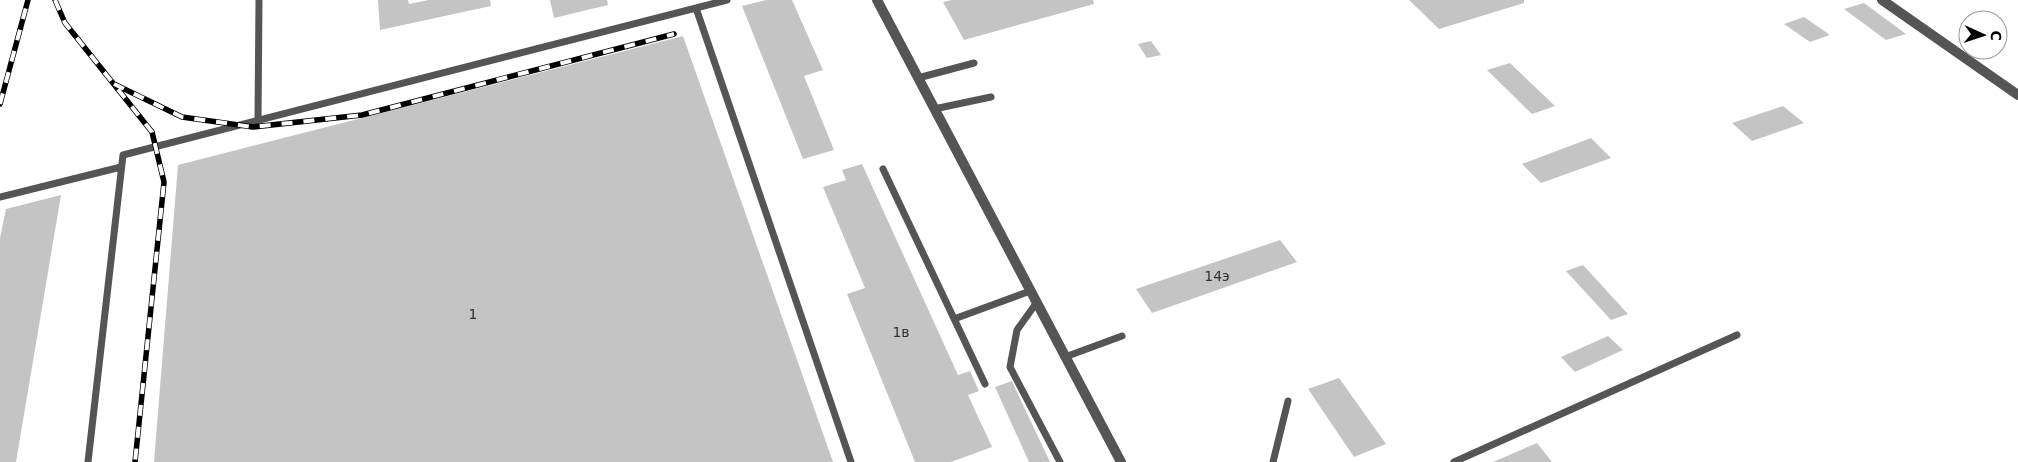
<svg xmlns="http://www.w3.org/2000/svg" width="2018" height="462" font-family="'DejaVu Sans',sans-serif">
  <rect width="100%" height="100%" fill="#fff"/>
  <path fill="#c4c4c4" d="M378 0H408L409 4 429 0H490L491 6 380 30Z
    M550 0H607L608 5 554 18Z
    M766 0H792L823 70 804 76 834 150 803 159 742 6Z
    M952 0H1093L1094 4 964 40 943 2Z
    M1409 0H1524V3L1439 29Z
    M1864 3 1906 34 1886 40 1844 9Z
    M1804 17 1830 35 1810 42 1784 24Z
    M683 36 833 462H154L178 165Z
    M1151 41 1161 55 1147 58 1138 44Z
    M1510 63 1555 106 1532 114 1487 70Z
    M1783 106 1804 123 1752 141 1732 123Z
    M1591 138 1611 158 1541 183 1522 164Z
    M862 164 958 375 970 371 979 391 968 395 992 447 951 462H915L847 294 865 288 823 187 846 180 842 170Z
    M61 195 16 462H0V238L6 209Z
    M1280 240 1297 262 1152 313 1136 289Z
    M1583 265 1628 314 1611 320 1566 271Z
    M1608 336 1623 350 1575 372 1561 357Z
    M1339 378 1386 444 1354 457 1308 389Z
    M1012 381 1016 390 1050 462H1029L995 387Z
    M1537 443 1552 462H1493Z"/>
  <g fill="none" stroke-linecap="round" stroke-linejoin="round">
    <path stroke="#555" stroke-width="7" d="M696 8 851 462
      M918 78 974 63
      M934 109 991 97
      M258 119 259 0
      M883 169 985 384
      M0 197 121 167
      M1037 302 1017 330 1010 367 1060 462
      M954 319 1030 291
      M1065 357 1122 336
      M88 462 123 155 727 0
      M1273 462 1288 401
      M1454 462 1737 335"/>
    <path stroke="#555" stroke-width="10" d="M877 0 1121 462"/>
    <path stroke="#555" stroke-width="10" d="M1882 0 2018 95"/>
    <g stroke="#000" stroke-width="5.5">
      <path id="rail" d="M55 0 65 23 152 132 164 182 135 462
        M114 84 182 117 253 127 362 115 674 34
        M0 104 28 0"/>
    </g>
    <use href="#rail" stroke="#fff" stroke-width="4" stroke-dasharray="11" stroke-linecap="butt"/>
  </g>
  <g text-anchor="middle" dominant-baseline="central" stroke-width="5" stroke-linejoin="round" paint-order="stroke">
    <g font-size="14" fill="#313131">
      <text x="1217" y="276">14э</text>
      <text x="473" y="314">1</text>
      <text x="901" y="332">1в</text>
    </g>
  </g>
  <g transform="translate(1983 35) rotate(93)"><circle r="24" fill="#ffffff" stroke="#999999"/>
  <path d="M0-4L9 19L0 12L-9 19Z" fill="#000000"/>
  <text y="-8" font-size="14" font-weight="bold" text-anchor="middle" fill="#000000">С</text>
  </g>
</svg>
